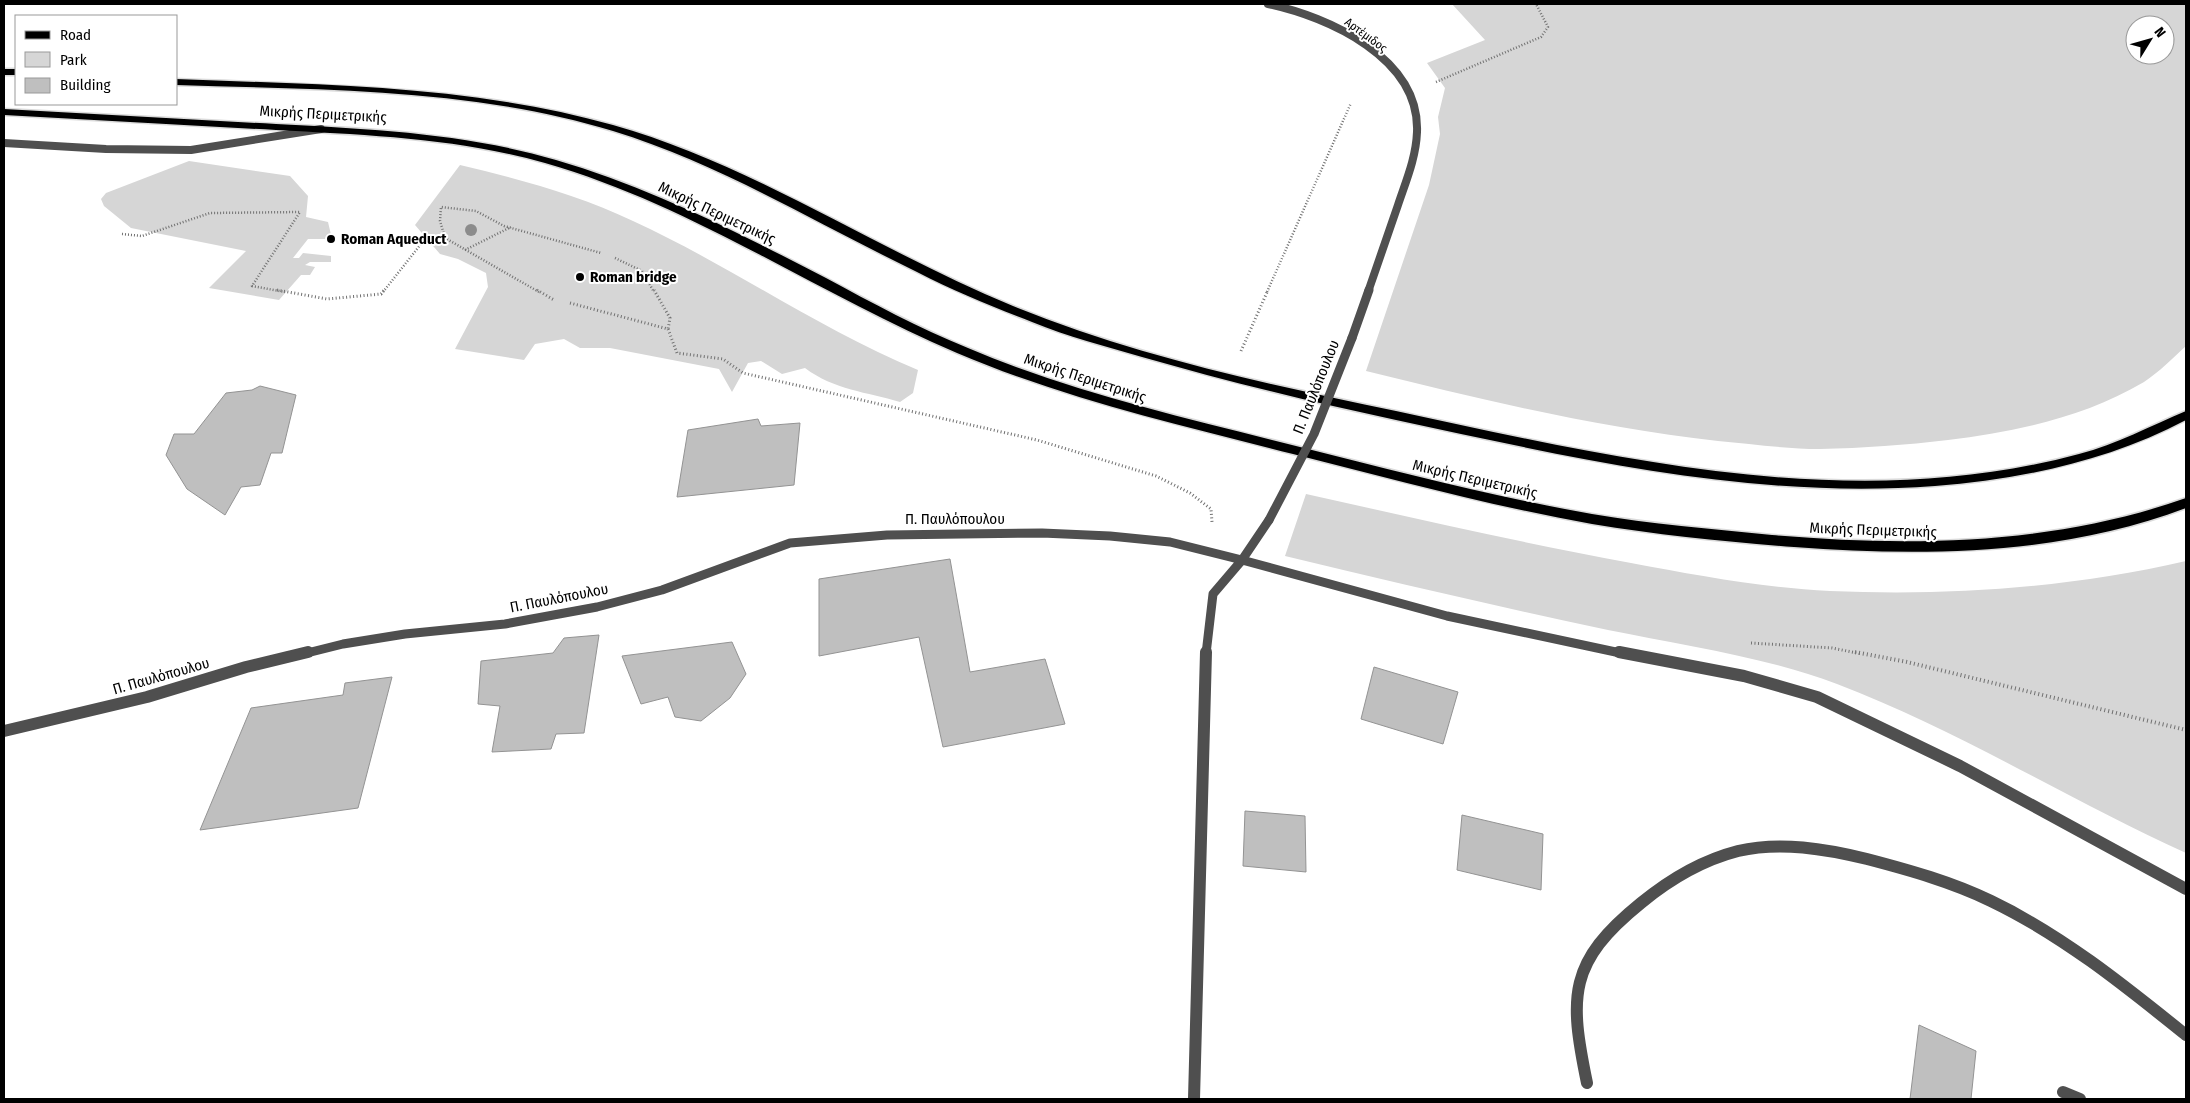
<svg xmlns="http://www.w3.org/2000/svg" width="2190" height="1103" font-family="'Fira Sans Condensed',sans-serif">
  <rect width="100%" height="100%" fill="#fff"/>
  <path fill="#d6d6d6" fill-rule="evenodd" d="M1452 4H2186V346C2173 358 2159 372 2144 382 2085 417 2015 432 1948 440 1906 445 1863 448 1820 449 1786 449 1752 444 1718 441 1599 428 1483 400 1366 371L1429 185 1440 134 1438 117 1445 88 1427 63 1485 40ZM2135 25H2165V55H2135Z
    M189 161 290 176 308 196 306 217 328 222 332 239H308L293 258H299L303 253 331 256V262H310L305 265 315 267 310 275H301L279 300 209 288 246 251 131 228 104 206 101 199 106 193Z
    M460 165C519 179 579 195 633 221 731 266 819 329 918 370L913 393 900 402C867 392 834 390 805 368L782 374 761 361 748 363 732 392 719 369 610 348H580L564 339 535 344 524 360 455 349 488 287 486 273 458 259 440 254 415 225Z
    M1306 494C1414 518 1522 543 1631 563 1696 575 1763 588 1830 591 1950 596 2069 588 2186 561V853C2069 800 1958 730 1837 684 1766 657 1682 645 1608 630 1500 607 1393 582 1285 556Z"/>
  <path fill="#bfbfbf" stroke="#939393" d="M260 386 296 395 282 453H271L260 485 241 487 225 515 187 489 166 455 174 434H194L226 393 252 390Z
    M758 419 761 426 800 423 794 485 677 497 688 430Z
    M950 559 970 672 1045 659 1065 724 943 747 919 637 819 656V579Z
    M599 635 584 733 556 734 551 749 492 752 500 706 478 704 481 661 553 653 564 638Z
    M732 642 746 674 730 698 701 721 675 717 668 697 641 704 622 656Z
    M1374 667 1458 692 1443 744 1361 719Z
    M392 677 358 808 200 830 251 708 343 695 345 683Z
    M1245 811 1305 816 1306 872 1243 866Z
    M1462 815 1543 834 1541 890 1457 870Z
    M1919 1025 1976 1051 1971 1099H1910Z"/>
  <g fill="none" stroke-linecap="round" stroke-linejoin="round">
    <g stroke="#dbdbdb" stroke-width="3">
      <path id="primary" d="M4 69H16V75H4Z
        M176 79C323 85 471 85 613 125 752 164 879 251 1013 306 1135 356 1267 384 1396 411 1619 459 1853 515 2079 454 2117 444 2150 426 2186 411V420C2108 461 2023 479 1935 486 1752 500 1574 458 1396 420 1311 402 1226 381 1142 357 1105 346 1068 337 1032 322 993 307 954 291 917 272 816 223 720 164 613 131 473 88 321 90 176 85Z
        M4 109C95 114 185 119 276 124 370 129 464 133 556 160 650 187 739 233 826 278 872 303 919 328 968 348 1076 394 1191 419 1304 448 1400 472 1495 497 1592 514 1651 524 1711 529 1772 535 1911 547 2053 545 2186 498V508C2062 555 1925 557 1794 547 1727 542 1659 535 1592 524 1491 506 1392 479 1293 454 1180 425 1065 399 957 353 818 294 692 205 545 163 457 138 367 135 276 130 185 125 95 120 4 115Z"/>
    </g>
    <path stroke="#717171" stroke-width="2.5" stroke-dasharray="1 2" stroke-linecap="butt" d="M1436 82 1541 37 1548 27 1536 4
      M122 234 142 236 210 213 300 212 252 286 285 292
      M465 250 511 227
      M615 258 642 271 654 292
      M383 292 421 244 445 238
      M539 292 445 238 440 221 441 207 476 211 504 226 601 253
      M1267 292 1351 103"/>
    <path stroke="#717171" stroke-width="3" stroke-dasharray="1 2.5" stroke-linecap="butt" d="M277 290 327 299 381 294 384 290
      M537 290 554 300
      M654 290 670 318 668 329
      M570 303 668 329 677 353 723 359 743 373 1037 440 1156 476 1190 493 1211 509 1212 522
      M1241 351 1268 290
      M1751 643 1832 648 1862 654"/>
    <path stroke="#717171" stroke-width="4" stroke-dasharray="1 3" stroke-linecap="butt" d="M1855 652 1907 662 2186 730"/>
    <path stroke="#4f4f4f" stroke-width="8" d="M1268 4C1329 17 1420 58 1417 132 1416 158 1406 181 1398 205 1388 234 1378 263 1368 292
      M4 143 106 149 191 150 321 129"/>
    <path stroke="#4f4f4f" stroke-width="9" d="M1352 338 1369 290
      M303 654 343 644 405 634 505 624 597 607 662 590 790 543 887 535 1042 533 1110 536 1170 542 1242 560 1269 520
      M1206 654 1213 594 1242 560 1447 616 1625 654"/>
    <path stroke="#4f4f4f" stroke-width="12" d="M1619 652 1744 676 1817 697 1960 766 2186 889
      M4 731 147 697 246 667 308 652
      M1587 1083C1569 996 1568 962 1641 903 1669 880 1703 860 1738 851 1780 841 1826 849 1867 859 1909 870 1952 882 1991 901 2062 935 2125 986 2186 1035
      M2063 1092 2080 1099
      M1194 1099 1206 652"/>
    <use href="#primary" fill="#000" fill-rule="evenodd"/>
    <path stroke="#4f4f4f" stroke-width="9" d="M1269 520 1314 434 1352 338"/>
  </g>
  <circle fill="#8c8c8c" cx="471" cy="230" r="6"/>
  <g fill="#000" stroke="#fff" stroke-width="2">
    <circle cx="331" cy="239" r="5"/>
    <circle cx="580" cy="277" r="5"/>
  </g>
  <g text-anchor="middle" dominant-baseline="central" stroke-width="4" stroke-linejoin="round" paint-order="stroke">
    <g font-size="12" fill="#000" stroke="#fff">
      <text transform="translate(1366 35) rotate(36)">Αρτέμιδος</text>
    </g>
    <g font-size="15" fill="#000" stroke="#fff">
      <text transform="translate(323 114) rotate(3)">Μικρής Περιμετρικής</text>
      <text transform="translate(717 213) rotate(25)">Μικρής Περιμετρικής</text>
      <text transform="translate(1085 378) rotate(18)">Μικρής Περιμετρικής</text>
      <text transform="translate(1316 387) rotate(-68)">Π. Παυλόπουλου</text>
      <text transform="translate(1475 479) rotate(13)">Μικρής Περιμετρικής</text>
      <text x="955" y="519">Π. Παυλόπουλου</text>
      <text transform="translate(1873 530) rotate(2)">Μικρής Περιμετρικής</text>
      <text transform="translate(559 598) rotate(-11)">Π. Παυλόπουλου</text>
      <text transform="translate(161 676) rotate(-16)">Π. Παυλόπουλου</text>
    </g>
    <g font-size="15" font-weight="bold" fill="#000" stroke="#fff" text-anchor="start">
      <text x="341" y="239">Roman Aqueduct</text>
      <text x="590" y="277">Roman bridge</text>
    </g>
  </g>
  <rect width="2190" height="1103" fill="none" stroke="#000000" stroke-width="10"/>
  <rect x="15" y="15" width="162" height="90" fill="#ffffff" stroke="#999999"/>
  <rect x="25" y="31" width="25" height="8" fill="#000000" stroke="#999999"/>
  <text x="60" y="40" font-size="15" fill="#000000">Road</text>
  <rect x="25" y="52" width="25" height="15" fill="#d6d6d6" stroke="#999999"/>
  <text x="60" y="65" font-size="15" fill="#000000">Park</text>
  <rect x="25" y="78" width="25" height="15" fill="#bfbfbf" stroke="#999999"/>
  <text x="60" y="90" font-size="15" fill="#000000">Building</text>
  <g transform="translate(2150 40) rotate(53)"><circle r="24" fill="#ffffff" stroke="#999999"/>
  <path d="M0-4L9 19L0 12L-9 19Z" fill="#000000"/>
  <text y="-8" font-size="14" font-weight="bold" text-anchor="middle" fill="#000000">N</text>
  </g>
</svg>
